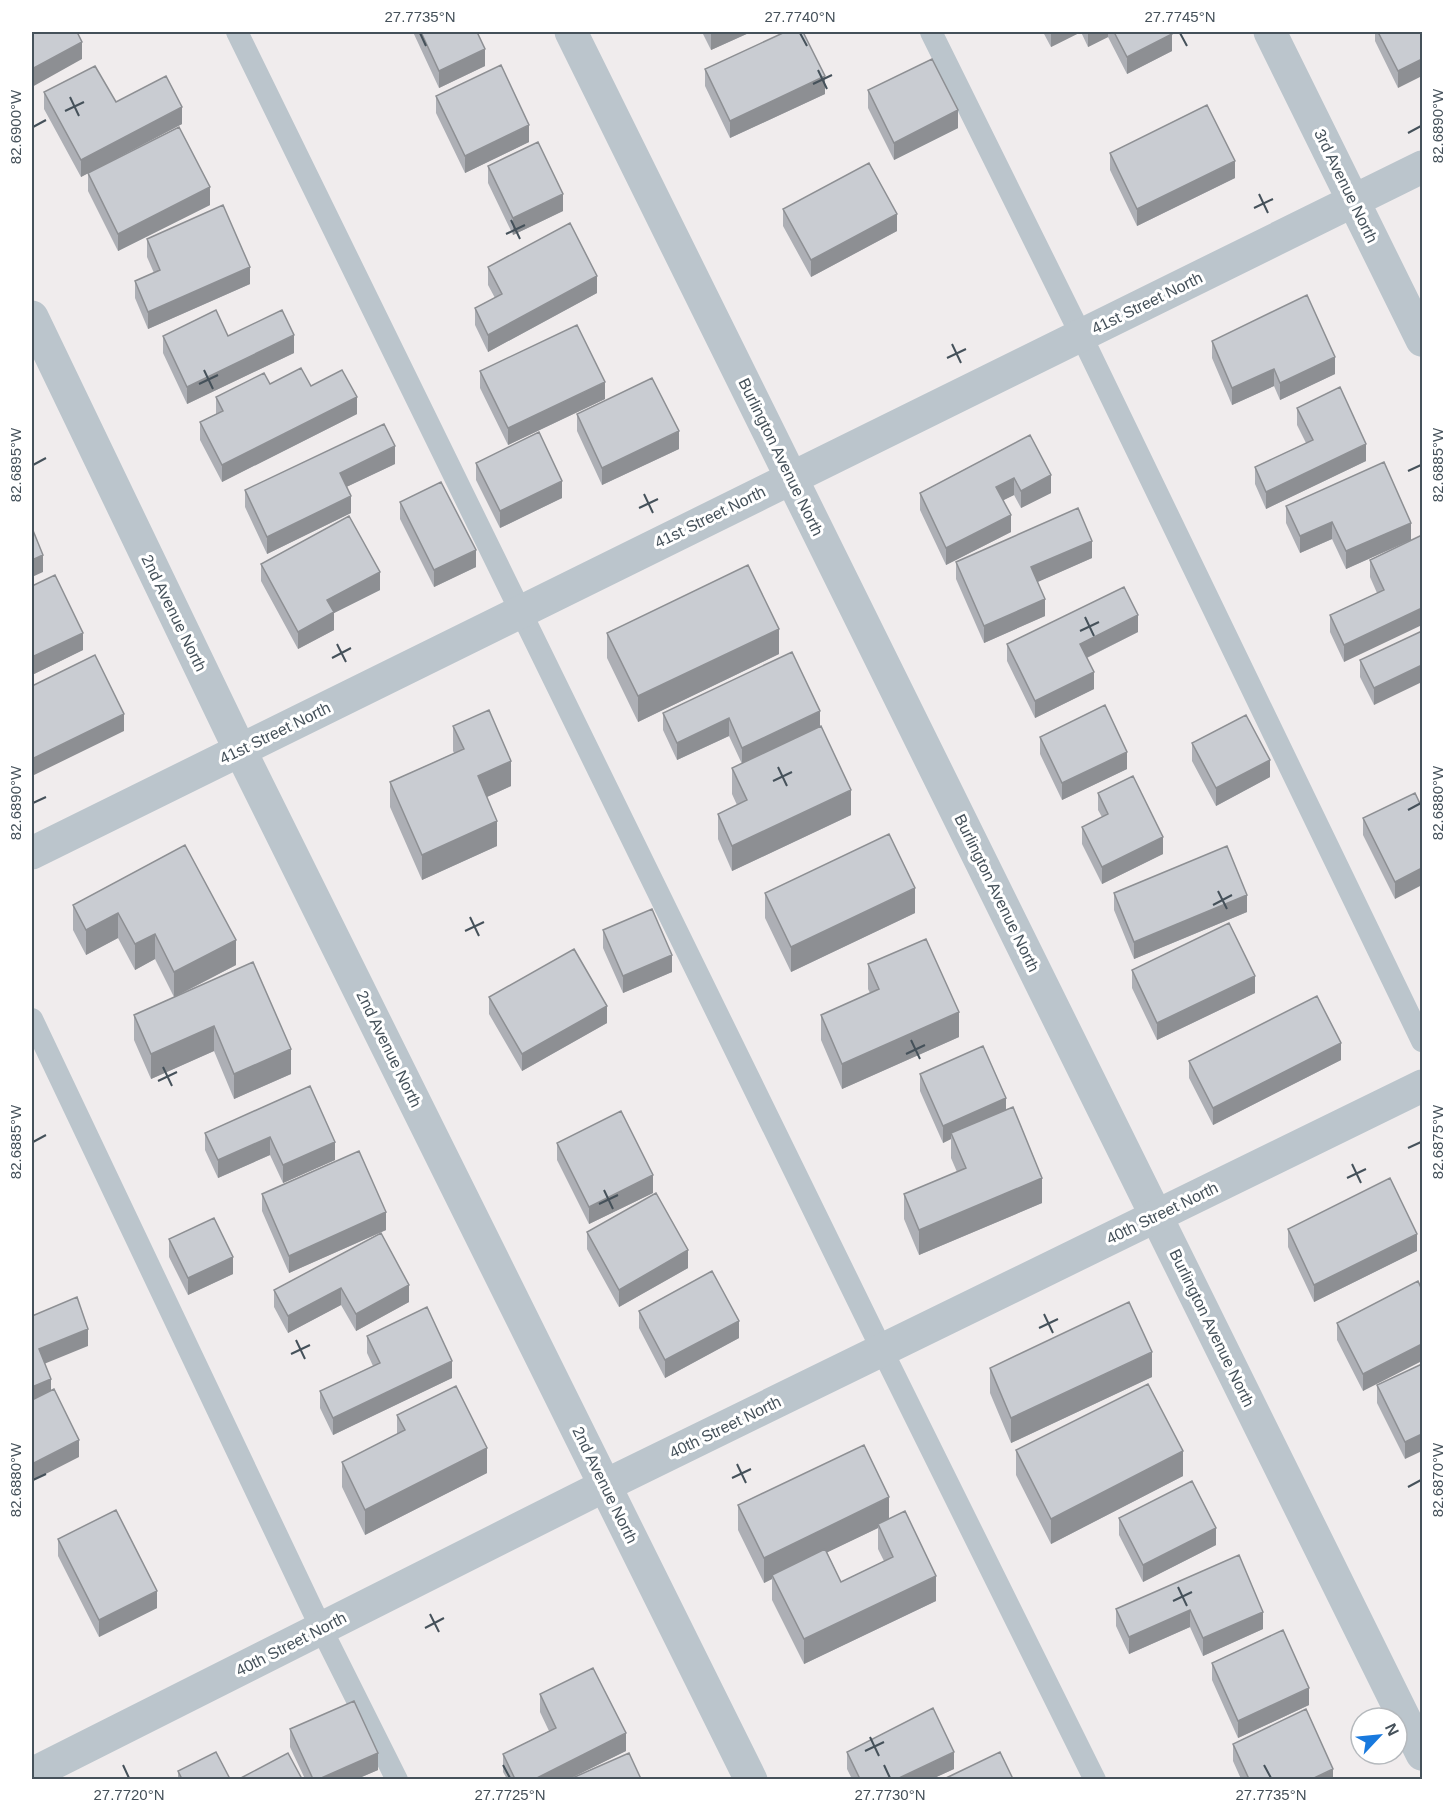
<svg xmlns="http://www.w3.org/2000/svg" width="1454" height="1811" font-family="Arial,sans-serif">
  <rect width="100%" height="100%" fill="#f0eced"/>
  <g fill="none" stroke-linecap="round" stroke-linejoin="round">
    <path stroke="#bbc5cc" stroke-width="22" d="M237 32 882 1350 1095 1780
      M931 32 1081 335 1422 1041
      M32 1019 321 1628 397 1780"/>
    <path stroke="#bbc5cc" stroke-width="33" d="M571 32 1422 1754
      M1270 32 1422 340
      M32 317 240 750 751 1780
      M32 853 1422 167"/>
    <path stroke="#bbc5cc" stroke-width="33" d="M32 1774 606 1485 1422 1086"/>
  </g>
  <path fill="#adafb5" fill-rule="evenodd" d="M413 32H477L485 66 439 88Z
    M702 32H751L711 50Z
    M1043 32H1171L1172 51 1127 74 1108 37 1088 47 1081 32 1051 47Z
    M1375 32H1422L1398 88 1375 41Z
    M705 69 825 94 730 138 705 86Z
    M868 90 958 128 894 160 868 108Z
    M44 92 116 102 182 124 90 172 210 205 118 251 88 191V173L81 177 44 109Z
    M436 96 529 142 465 173 436 113Z
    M1110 153 1235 178 1137 226 1110 170Z
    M488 166 563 211 513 235 488 183Z
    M783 209 897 231 811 277 783 226Z
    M147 239 250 284 148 329 135 298V281L154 273 147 257Z
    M488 267 597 293 488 352 475 325V308L495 298 488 285Z
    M163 336H228L294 353 187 404 163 353Z
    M1212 341 1335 374 1280 400 1274 386 1232 405 1212 358Z
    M480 371 605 399 508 445 480 388Z
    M270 384 357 414 222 482 200 440V422L216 414V397Z
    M1297 408 1366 461 1266 509 1255 484V467L1306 443 1297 425Z
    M577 414 679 449 602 485 577 431Z
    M1030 435 1051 493 1021 508 1014 495 1003 500 1011 532 946 565 920 510V493Z
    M476 463 562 498 500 528 476 480Z
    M395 464 346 487 351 513 267 554 245 507V490Z
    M400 502 476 567 434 587 400 519Z
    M1286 506 1411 540 1346 569 1332 539 1300 553 1286 523Z
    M1422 535 1344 662 1330 632V615L1377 593 1370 577V560Z
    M1092 558 1037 582 1045 616 984 643 956 579V562Z
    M261 564 380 590 334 613V630L298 649 261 581Z
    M32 586 83 650 32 675Z
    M1422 631 1374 705 1360 677V660Z
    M1138 632 1087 658 1094 689 1035 718 1007 661V644Z
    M607 633 779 654 638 722 607 658Z
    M663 713 820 727 851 815 732 871 718 839V814L737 805 732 794V768L742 764 729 736 677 760 663 730Z
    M453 726 511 786 487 797 497 846 422 880 390 807V782L454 753 453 751Z
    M1040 737 1127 769 1062 800 1040 754Z
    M1192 743 1270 777 1216 806 1192 761Z
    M1098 793 1163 854 1102 884 1082 844V827L1102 817 1098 810Z
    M1422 808 1395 899 1363 835V818Z
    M185 845 236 965 177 996 291 1074 234 1099 214 1051 151 1079 134 1040V1015L174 997 155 959 135 970 118 938 86 955 73 930V905Z
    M765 893 915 913 791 972 765 918Z
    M1114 893 1247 912 1134 959 1114 910Z
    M603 930 672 972 623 993 603 948Z
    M868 964 959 1037 842 1089 821 1040V1015L870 993 868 989Z
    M1132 970 1255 993 1157 1040 1132 988Z
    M489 997 607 1023 522 1071 489 1014Z
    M1341 1060 1213 1125 1189 1078V1061Z
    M920 1074 1006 1110 1042 1203 919 1255 904 1219V1194L957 1172 951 1158V1139L943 1143 920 1091Z
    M310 1086 335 1160 283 1183 270 1155 218 1178 205 1150V1133Z
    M557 1143 653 1193 589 1224 557 1160Z
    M262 1194 386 1230 289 1273 262 1211Z
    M1288 1229 1417 1251 1314 1302 1288 1247Z
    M587 1232 688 1268 619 1307 587 1249Z
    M381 1233 409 1302 356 1331 341 1305 288 1333 274 1307V1290Z
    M169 1239 233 1274 188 1295 169 1257Z
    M1422 1290 1363 1391 1337 1340V1323Z
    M639 1311 739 1338 665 1378 639 1328Z
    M367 1336 452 1378 333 1435 320 1408V1391L373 1366 367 1353Z
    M1422 1364 1405 1459 1377 1403V1385Z
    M990 1368 1152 1377 1011 1443 990 1393Z
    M397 1415 487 1473 365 1535 342 1487V1462L397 1434Z
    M1016 1450 1183 1476 1051 1544 1016 1475Z
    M1421 1452H1422V1481L1421 1478Z
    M738 1505 889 1519 936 1601 804 1664 772 1600V1579L764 1583 738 1530ZM878 1528V1549L884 1561 841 1582 827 1552Z
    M1119 1518 1216 1545 1143 1582 1119 1535Z
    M58 1539 157 1608 99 1637 58 1556Z
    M1116 1609 1263 1612V1629L1203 1656 1190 1627 1129 1654 1116 1626Z
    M1212 1663 1309 1705 1238 1738 1212 1680Z
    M540 1694 626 1751 569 1779H507L503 1772V1754L549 1731 540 1712Z
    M290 1729 378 1770 357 1779H305L290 1747Z
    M1233 1744 1333 1779H1241L1233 1761Z
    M847 1752 954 1769 932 1779H852L847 1769Z
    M178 1771 230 1779H178Z"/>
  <path fill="#8d8f93" d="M715 32H751L711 50V33Z
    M1051 32H1081L1051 47Z
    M1088 32H1108V37L1088 47Z
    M1172 34V51L1127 74V57Z
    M82 42V59L32 87V69Z
    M485 49V66L439 88V71Z
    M1422 59V76L1398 88V71Z
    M825 76V94L730 138V121Z
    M182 107V124L81 177V160Z
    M958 110V128L894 160V143Z
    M529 125V142L465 173V156Z
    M1235 161V178L1137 226V209Z
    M210 187V205L118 251V234Z
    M563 194V211L513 235V218Z
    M897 214V231L811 277V260Z
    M250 267V284L148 329V312Z
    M597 276V293L488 352V335Z
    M294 335V353L187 404V387Z
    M1335 357V374L1280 400V383Z
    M1274 369V386L1232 405V388Z
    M605 382V399L508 445V428Z
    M357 397V414L222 482V465Z
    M679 431V449L602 485V468Z
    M1366 444V461L1266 509V492Z
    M395 446V464L340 490V473Z
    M1051 475V493L1021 508V491Z
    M1014 478V495L996 504V487Z
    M562 481V498L500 528V511Z
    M351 496V513L267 554V537Z
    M1011 515V532L946 565V548Z
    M1332 522V539L1300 553V536Z
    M1411 523V540L1346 569V551Z
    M1092 541V558L1031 585V567Z
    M476 550V567L434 587V570Z
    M43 555V572L32 577V560Z
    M380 572V590L334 613V630L298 649V632L327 600Z
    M1045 599V616L984 643V626Z
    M1422 608V625L1344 662V645Z
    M1138 615V632L1080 661V644Z
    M779 629V654L638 722V696Z
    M83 633V650L32 675V657Z
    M1422 665V682L1374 705V688Z
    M1094 672V689L1035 718V701Z
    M820 711V728L742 765V748Z
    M124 714V731L32 776V759Z
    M729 718V736L677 760V743Z
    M1127 752V769L1062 800V783Z
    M1270 760V777L1216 806V788Z
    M511 761V786L478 801V776Z
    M851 790V815L732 871V846Z
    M497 821V846L422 880V855Z
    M1163 837V854L1102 884V867Z
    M1422 868V885L1395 899V882Z
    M915 888V913L791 972V947Z
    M1247 895V912L1134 959V942Z
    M118 913V938L86 955V930Z
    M155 934V959L135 970V944Z
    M236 940V965L174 997V972Z
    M672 955V972L623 993V976Z
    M1255 976V993L1157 1040V1023Z
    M607 1006V1023L522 1071V1054Z
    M959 1012V1037L842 1089V1064Z
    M214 1026V1051L151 1079V1054Z
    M1341 1043V1060L1213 1125V1108Z
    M291 1049V1074L234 1099V1074Z
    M1006 1098V1115L951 1133V1139L943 1143V1126Z
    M270 1137V1155L218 1178V1160Z
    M335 1142V1160L283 1183V1165Z
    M653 1175V1193L589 1224V1207Z
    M1042 1178V1203L919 1255V1230Z
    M386 1212V1230L289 1273V1256Z
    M1417 1234V1251L1314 1302V1285Z
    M688 1250V1268L619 1307V1290Z
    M233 1257V1274L188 1295V1278Z
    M409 1285V1302L356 1331V1314Z
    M341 1288V1305L288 1333V1316Z
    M739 1321V1338L665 1378V1360Z
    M88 1329V1346L39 1366V1349Z
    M1422 1344V1361L1363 1391V1374Z
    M1152 1352V1377L1011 1443V1418Z
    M452 1361V1378L333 1435V1418Z
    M51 1379V1396L32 1404V1387Z
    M1422 1434V1451L1405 1459V1442Z
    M79 1440V1457L32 1481V1464Z
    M487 1448V1473L365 1535V1510Z
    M1183 1451V1476L1051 1544V1519Z
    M889 1497V1522L878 1524V1528L774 1578 772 1575V1579L764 1583V1558Z
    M1216 1528V1545L1143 1582V1565Z
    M936 1576V1601L804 1664V1639Z
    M157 1591V1608L99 1637V1620Z
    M1190 1610V1627L1129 1654V1637Z
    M1263 1612V1629L1203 1656V1638Z
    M1309 1688V1705L1238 1738V1721Z
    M626 1733V1751L569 1779H535Z
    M954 1752V1769L932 1779H897Z
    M378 1753V1770L357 1779H319Z
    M1333 1769V1779H1312Z"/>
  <path fill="#c9ccd2" stroke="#8d8f93" stroke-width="1.5" d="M32 32H77L82 42 32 69Z
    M421 32H477L485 49 439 71Z
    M785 32H803L825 76 730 121 705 69Z
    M1114 32H1171L1172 34 1127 57Z
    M1378 32H1422V59L1398 71Z
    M932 59 958 110 894 143 868 90Z
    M501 65 529 125 465 156 436 96Z
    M95 66 116 102 166 76 182 107 81 160 44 92Z
    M1207 105 1235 161 1137 209 1110 153Z
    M179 127 210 187 118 234 88 173Z
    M538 142 563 194 513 218 488 166Z
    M869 163 897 214 811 260 783 209Z
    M223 205 250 267 148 312 135 281 160 270 147 239Z
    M570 223 597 276 488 335 475 308 502 294 488 267Z
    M1307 295 1335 357 1280 383 1274 369 1232 388 1212 341Z
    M216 310 228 336 282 310 294 335 187 387 163 336Z
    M577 325 605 382 508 428 480 371Z
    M301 368 311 386 342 370 357 397 222 465 200 422 223 411 216 397 264 373 270 384Z
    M652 378 679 431 602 468 577 414Z
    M1340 387 1366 444 1266 492 1255 467 1313 440 1297 408Z
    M384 424 395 446 340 473 351 496 267 537 245 490Z
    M539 432 562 481 500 511 476 463Z
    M1030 435 1051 475 1021 491 1014 478 996 487 1011 515 946 548 920 493Z
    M1384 462 1411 523 1346 551 1332 522 1300 536 1286 506Z
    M441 482 476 550 434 570 400 502Z
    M1078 508 1092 541 1031 567 1045 599 984 626 956 562Z
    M349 516 380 572 327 600 334 612 298 632 261 564Z
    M32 528 43 555 32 560Z
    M1422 535V608L1344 645 1330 615 1384 590 1370 560Z
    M748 565 779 629 638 696 607 633Z
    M55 575 83 633 32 657V586Z
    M1124 587 1138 615 1080 644 1094 672 1035 701 1007 644Z
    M1422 631V665L1374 688 1360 660Z
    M792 652 820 711 742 748 729 718 677 743 663 713Z
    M95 655 124 714 32 759V686Z
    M1105 705 1127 752 1062 783 1040 737Z
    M489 710 511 761 478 776 497 821 422 855 390 782 464 749 453 726Z
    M1246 715 1270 760 1216 788 1192 743Z
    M821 726 851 790 732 846 718 814 747 800 732 768Z
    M1133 776 1163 837 1102 867 1082 827 1108 814 1098 793Z
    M1415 793 1422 808V868L1395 882 1363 818Z
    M889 834 915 888 791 947 765 893Z
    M185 845 236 940 174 972 155 934 135 944 118 913 86 930 73 905Z
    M1227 846 1247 895 1134 942 1114 893Z
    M652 909 672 955 623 976 603 930Z
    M1229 923 1255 976 1157 1023 1132 970Z
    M926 939 959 1012 842 1064 821 1015 879 989 868 964Z
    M574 949 607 1006 522 1054 489 997Z
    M253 962 291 1049 234 1074 214 1026 151 1054 134 1015Z
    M1317 996 1341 1043 1213 1108 1189 1061Z
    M983 1046 1006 1098 943 1126 920 1074Z
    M310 1086 335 1142 283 1165 270 1137 218 1160 205 1133Z
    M1013 1107 1042 1178 919 1230 904 1194 966 1168 951 1133Z
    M621 1111 653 1175 589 1207 557 1143Z
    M359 1151 386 1212 289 1256 262 1194Z
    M1390 1178 1417 1234 1314 1285 1288 1229Z
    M656 1193 688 1250 619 1290 587 1232Z
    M214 1218 233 1257 188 1278 169 1239Z
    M381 1233 409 1285 356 1314 341 1288 288 1316 274 1290Z
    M712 1271 739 1321 665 1360 639 1311Z
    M1418 1281 1422 1290V1344L1363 1374 1337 1323Z
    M77 1297 88 1329 39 1349 51 1379 32 1387V1316Z
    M1129 1302 1152 1352 1011 1418 990 1368Z
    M427 1307 452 1361 333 1418 320 1391 380 1363 367 1336Z
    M1422 1364V1434L1405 1442 1377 1385Z
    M1148 1384 1183 1451 1051 1519 1016 1450Z
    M456 1386 487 1448 365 1510 342 1462 405 1430 397 1415Z
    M54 1389 79 1440 32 1464V1400Z
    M864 1445 889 1497 764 1558 738 1505Z
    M1192 1481 1216 1528 1143 1565 1119 1518Z
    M116 1510 157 1591 99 1620 58 1539Z
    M905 1511 936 1576 804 1639 772 1575 825 1549 841 1582 893 1557 878 1524Z
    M1239 1555 1263 1612 1203 1638 1190 1610 1129 1637 1116 1609Z
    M1283 1630 1309 1688 1238 1721 1212 1663Z
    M593 1668 626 1733 535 1779H515L503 1754 556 1728 540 1694Z
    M354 1701 378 1753 319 1779H313L290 1729Z
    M933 1708 954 1752 897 1779H860L847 1752Z
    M1306 1709 1333 1769 1312 1779H1249L1233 1744Z
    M216 1752 230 1779H182L178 1771Z
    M1000 1752 1013 1779H944Z
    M288 1753 302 1779H239Z
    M629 1753 641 1779H570Z"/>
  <path fill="none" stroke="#45515a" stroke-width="2" d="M420 33 426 46M800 33 807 46M1180 33 1187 46M818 70 827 89M813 84 832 75M70 97 79 116M65 111 84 102M33 127 46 120M1408 133 1421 126M1259 194 1268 213M1254 208 1273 199M511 220 520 239M506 234 525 225M952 344 961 363M947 358 966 349M204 370 213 389M199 384 218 375M33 465 46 458M1408 471 1421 465M644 494 653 513M639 508 658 499M1085 617 1094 636M1080 631 1099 622M337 644 346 662M332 658 351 648M778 767 787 786M773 781 792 772M33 803 46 797M1408 810 1421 803M1218 891 1227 909M1213 905 1232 895M470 917 479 936M465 931 484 922M911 1040 920 1059M906 1054 925 1045M163 1067 172 1086M158 1081 177 1072M33 1142 46 1135M1408 1148 1421 1142M1352 1164 1361 1183M1347 1178 1366 1169M604 1190 613 1209M599 1204 618 1195M1044 1314 1053 1333M1039 1328 1058 1319M296 1340 305 1359M291 1354 310 1345M737 1464 746 1483M732 1478 751 1469M33 1480 46 1474M1408 1487 1421 1480M1178 1587 1187 1606M1173 1601 1192 1592M430 1614 439 1632M425 1628 444 1618M870 1737 879 1756M865 1751 884 1742M123 1765 129 1778M503 1765 510 1778M884 1765 890 1778M1264 1765 1271 1778"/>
  <g text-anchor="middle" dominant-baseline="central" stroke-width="6" stroke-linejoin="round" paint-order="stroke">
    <g font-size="16" fill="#45515a" stroke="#fff">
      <text transform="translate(1346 186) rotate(64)">3rd Avenue North</text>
      <text transform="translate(1147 303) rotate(-26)">41st Street North</text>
      <text transform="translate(781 457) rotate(64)">Burlington Avenue North</text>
      <text transform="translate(710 517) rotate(-26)">41st Street North</text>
      <text transform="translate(174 613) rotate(64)">2nd Avenue North</text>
      <text transform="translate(275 733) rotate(-26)">41st Street North</text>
      <text transform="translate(997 893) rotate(64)">Burlington Avenue North</text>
      <text transform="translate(389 1049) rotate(64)">2nd Avenue North</text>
      <text transform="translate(1162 1213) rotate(-26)">40th Street North</text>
      <text transform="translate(1212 1328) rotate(64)">Burlington Avenue North</text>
      <text transform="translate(725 1427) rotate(-26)">40th Street North</text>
      <text transform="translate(605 1485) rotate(64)">2nd Avenue North</text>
      <text transform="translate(291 1644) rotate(-27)">40th Street North</text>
    </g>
  </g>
  <rect width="1454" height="1811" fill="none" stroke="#ffffff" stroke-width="66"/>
  <g transform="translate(1379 1736) rotate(64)"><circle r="28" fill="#ffffff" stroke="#b5b9bd" stroke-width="1.5"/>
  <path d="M0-4.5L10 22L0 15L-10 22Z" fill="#1879de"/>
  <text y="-9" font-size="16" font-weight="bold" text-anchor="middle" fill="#45515a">N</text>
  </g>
  <rect x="33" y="33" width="1388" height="1745" fill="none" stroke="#45515a" stroke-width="2"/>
  <g font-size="15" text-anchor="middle" fill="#45515a">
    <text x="420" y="22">27.7735°N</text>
    <text x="800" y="22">27.7740°N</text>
    <text x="1180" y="22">27.7745°N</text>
    <text transform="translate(1438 126) rotate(-90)" y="5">82.6890°W</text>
    <text transform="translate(16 127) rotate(-90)" y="5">82.6900°W</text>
    <text transform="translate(1438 465) rotate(-90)" y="5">82.6885°W</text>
    <text transform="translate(16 465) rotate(-90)" y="5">82.6895°W</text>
    <text transform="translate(1438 803) rotate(-90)" y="5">82.6880°W</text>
    <text transform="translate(16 803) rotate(-90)" y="5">82.6890°W</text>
    <text transform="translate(1438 1142) rotate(-90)" y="5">82.6875°W</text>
    <text transform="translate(16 1142) rotate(-90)" y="5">82.6885°W</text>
    <text transform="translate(1438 1480) rotate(-90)" y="5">82.6870°W</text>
    <text transform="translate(16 1480) rotate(-90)" y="5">82.6880°W</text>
    <text x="129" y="1800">27.7720°N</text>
    <text x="510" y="1800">27.7725°N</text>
    <text x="890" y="1800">27.7730°N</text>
    <text x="1271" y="1800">27.7735°N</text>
  </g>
</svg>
